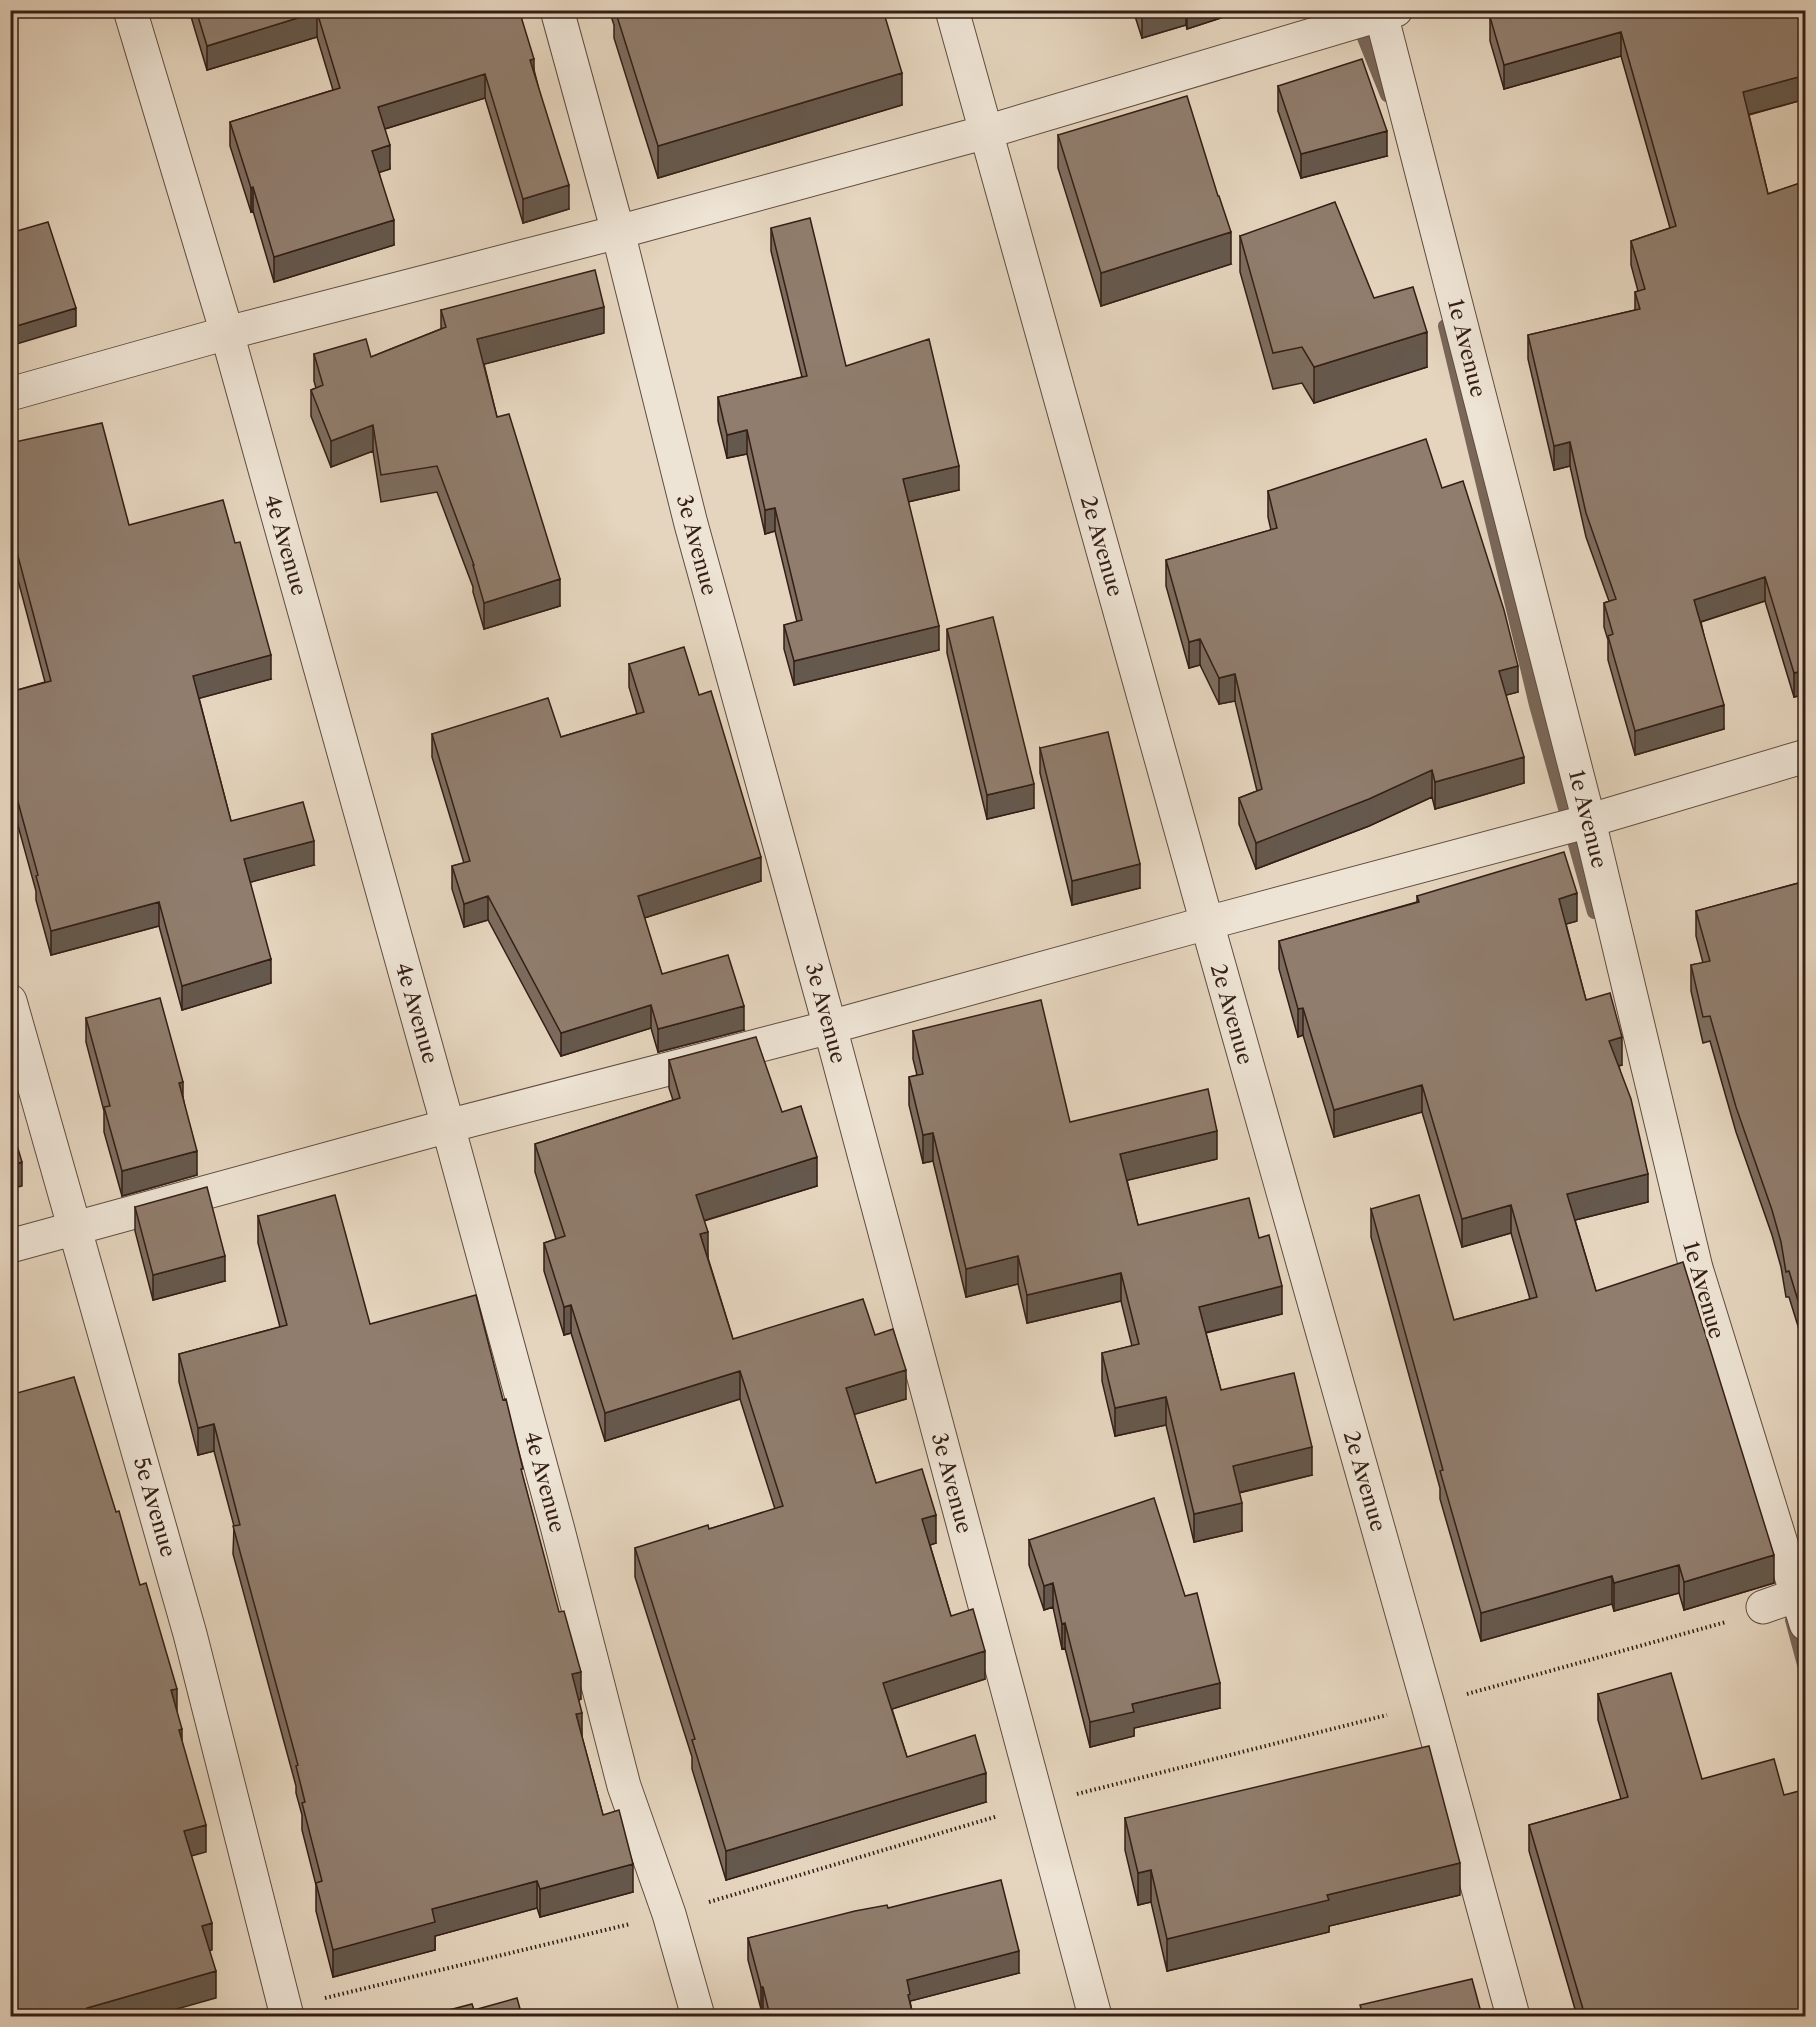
<svg xmlns="http://www.w3.org/2000/svg" width="1816" height="2027" font-family="'Libre Caslon Text',serif">
  <rect width="100%" height="100%" fill="#e5d5be"/>
  <filter id="stains"><feTurbulence type="fractalNoise" baseFrequency=".00333" numOctaves="4"/><feColorMatrix values="0 0 0 0 .2 0 0 0 0 .09 0 0 0 0 .02 0 0 0 .5 -.17"/></filter>
  <radialGradient id="worn" r=".72"><stop offset=".6" stop-color="#630" stop-opacity="0"/><stop offset="1" stop-color="#630" stop-opacity=".3"/></radialGradient>
  <g fill="none" stroke-linecap="round" stroke-linejoin="round">
    <path stroke="#7a6759" stroke-width="14" d="M1362 33 1387 95
      M1445 326 1536 705 1594 912
      M1792 1620 1806 1672"/>
    <g stroke="#604c40" stroke-width="35">
      <path id="street" d="M130 10 227 333 448 1126 557 1526 624 1786 669 1914 698 2016
        M557 10 618 232 691 524 830 1027 1095 2016
        M952 10 1207 923 1428 1705 1513 2016
        M1380 10 1589 821 1696 1268 1806 1624
        M10 394 227 333 618 232 986 132 1396 10
        M10 1001 190 1634 287 2016
        M10 1246 448 1126 830 1027 1207 923 1574 825 1806 756
        M1763 1607 1806 1592"/>
    </g>
    <path stroke="#341e16" stroke-width="4" stroke-dasharray="1.5 3" stroke-linecap="butt" d="M1467 1694 1726 1622
      M1077 1794 1387 1715
      M709 1902 998 1816
      M325 1998 630 1924"/>
    <use href="#street" stroke="#eee4d5" stroke-width="33"/>
  </g>
  <path fill="#7c6c5e" stroke="#341e16" stroke-width="1.5" d="M189 10H519L569 209 523 223 485 98 385 129 390 169 379 172 394 245 274 282 253 211 251 212 230 146V122L333 90 317 37 207 70Z
    M609 10H883L902 105 658 178 614 38V25Z
    M1133 10H1245L1187 29 1186 25 1142 38Z
    M1806 10V99L1749 115 1768 194 1806 181V694L1794 697 1765 601 1701 622 1724 729 1635 755 1608 660V640L1604 627V603L1609 601 1586 537 1570 466 1554 470 1528 359V335L1635 310V292L1638 291 1631 265V241L1670 228 1621 56 1504 89 1490 41V17Z
    M1278 86 1387 156 1301 178 1278 111Z
    M1058 135 1231 264 1101 306 1058 168Z
    M771 228 846 366 959 490 908 502 939 650 794 685 784 649V625L797 622 775 531 765 534 747 454 727 458 718 421V397L802 377 771 251Z
    M1240 236 1374 298 1427 367 1314 403 1302 383 1273 389 1240 272Z
    M441 310 604 333 484 364 497 417 560 606 484 629 473 592V587L437 492 381 502 373 451 331 467 311 416V390L316 388 314 381V354L371 357 441 329Z
    M10 443 129 525 271 679 199 698 231 821 314 865 250 882 271 983 182 1010 159 926 51 955 36 900V891L12 804 10 692 45 682 10 550Z
    M1442 488 1518 692 1506 695 1524 783 1435 809 1432 797 1369 826 1256 869 1239 824V798L1257 791 1235 701 1219 704 1200 665 1189 668 1166 586V560L1271 530 1268 517V491Z
    M947 629 1034 808 987 819 947 653Z
    M629 664 699 695 761 881 644 918 662 974 744 1030 658 1052 651 1028 561 1056 488 920 464 927 452 889V866L464 863 432 757V734L561 737 637 714 629 687Z
    M1040 748 1140 888 1072 905 1040 773Z
    M1806 881V1352L1789 1297H1786L1781 1267 1772 1235 1736 1132 1710 1041 1703 1043 1691 991V965L1703 963 1696 936V911Z
    M1417 896 1577 921 1566 924 1586 1000 1622 1065 1619 1066 1648 1202 1575 1220 1596 1291 1774 1583 1684 1610 1679 1593 1614 1611 1612 1604 1481 1641 1440 1499V1488L1371 1237V1209L1454 1320 1530 1299 1511 1233 1462 1247 1422 1112 1334 1137 1303 1035 1298 1037 1279 969V941L1417 902Z
    M86 1018 183 1097 197 1175 122 1196 104 1132V1111L86 1042Z
    M913 1031 1070 1122 1217 1159 1127 1180 1138 1225 1259 1238 1282 1314 1206 1333 1221 1390 1312 1475 1239 1493 1242 1531 1194 1542 1166 1425 1115 1436 1102 1381V1353L1132 1346 1121 1301 1027 1323 1018 1284 966 1297 933 1161 923 1163 909 1105V1077L917 1075 913 1059Z
    M669 1060 782 1112 817 1186 704 1221 708 1258 733 1339 875 1335 906 1399 854 1414 876 1483 936 1543 930 1545 951 1616 985 1679 892 1709 907 1757 986 1802 726 1880 692 1769V1757L635 1577V1548L709 1529 775 1509 740 1399 605 1441 571 1333 564 1335 544 1271V1243L556 1239 535 1172V1144L673 1100 669 1088Z
    M135 1207 225 1281 153 1300 135 1231Z
    M258 1216 370 1324 523 1478 581 1699 579 1700 582 1737 603 1815 633 1892 540 1917 537 1908 435 1936V1950L333 1977 316 1911V1885L302 1830V1815L296 1793V1786L233 1554 234 1526 214 1451 198 1455 179 1382V1354L280 1327 258 1243Z
    M1029 1540 1220 1708 1134 1728V1736L1090 1747 1065 1648 1062 1649 1053 1607 1044 1610 1029 1565Z
    M1598 1694 1702 1779 1806 2016H1577L1529 1851V1825L1621 1799 1598 1720Z
    M1125 1818 1460 1895 1329 1926V1932L1167 1971 1151 1902 1138 1905 1125 1850Z
    M888 1908 1019 1973 910 2001 913 2016H765L763 2009H761L748 1960V1938Z"/>
  <path fill="#65584c" stroke="#341e16" stroke-width="1.5" d="M1186 10V25L1142 38V11Z
    M1187 10H1245L1187 29Z
    M317 12V37L207 70V46Z
    M1621 32V56L1504 89V65Z
    M534 59V83L530 60Z
    M902 73V105L658 178V146Z
    M485 74V98L378 131V107Z
    M1806 75V99L1743 116V92Z
    M1387 131V156L1301 178V154Z
    M390 145V169L372 175V151Z
    M569 185V209L523 223V199Z
    M253 187V211L251 212V188Z
    M394 220V245L274 282V257Z
    M1231 232V264L1101 306V273Z
    M604 307V333L477 366V339Z
    M76 308V326L10 346V328Z
    M1427 332V367L1314 403V367Z
    M373 425V451L331 467V441Z
    M747 430V454L727 458V435Z
    M1570 442V466L1554 470V446Z
    M959 466V490L903 503V479Z
    M775 508V531L765 534V510Z
    M1765 577V601L1694 624V600Z
    M560 579V606L484 629V603Z
    M939 626V650L794 685V661Z
    M1200 639V665L1189 668V642Z
    M271 655V679L193 700V676Z
    M1518 666V692L1499 697V671Z
    M1806 670V694L1794 697V673Z
    M1235 674V701L1219 704V678Z
    M1724 705V729L1635 755V731Z
    M1524 757V783L1435 809V782Z
    M1432 770V797L1369 826 1256 869V843Z
    M12 780V804L10 805V781Z
    M1034 784V808L987 819V795Z
    M314 841V865L244 884V859Z
    M761 857V881L638 920V896Z
    M1140 864V888L1072 905V881Z
    M1577 893V921L1559 926V899Z
    M488 896V920L464 927V904Z
    M159 902V926L51 955V931Z
    M271 959V983L182 1010V986Z
    M651 1005V1028L561 1056V1033Z
    M744 1006V1030L658 1052V1029Z
    M1303 1008V1035L1298 1037V1009Z
    M1622 1037V1065L1609 1068V1041Z
    M183 1082V1106L179 1083Z
    M1422 1085V1112L1334 1137V1110Z
    M1217 1131V1159L1120 1182V1154Z
    M933 1133V1161L923 1163V1135Z
    M197 1151V1175L122 1196V1171Z
    M817 1157V1186L696 1223V1195Z
    M22 1162V1186L10 1189V1166Z
    M1648 1174V1202L1567 1222V1194Z
    M1511 1205V1233L1462 1247V1219Z
    M708 1232V1261L700 1234Z
    M225 1256V1281L153 1300V1275Z
    M1018 1256V1284L966 1297V1269Z
    M1121 1273V1301L1027 1323V1295Z
    M1282 1286V1314L1199 1334V1307Z
    M571 1305V1333L564 1335V1307Z
    M906 1370V1399L846 1417V1388Z
    M740 1371V1399L605 1441V1413Z
    M1166 1397V1425L1115 1436V1408Z
    M214 1424V1451L198 1455V1428Z
    M1312 1447V1475L1233 1494V1466Z
    M1242 1503V1531L1194 1542V1514Z
    M936 1515V1543L922 1548V1519Z
    M1774 1555V1583L1684 1610V1582Z
    M1679 1565V1593L1614 1611V1583Z
    M1612 1576V1604L1481 1641V1613Z
    M1053 1583V1607L1044 1610V1586Z
    M1065 1623V1648L1062 1649V1624Z
    M985 1651V1679L883 1712V1683Z
    M581 1672V1699L572 1701V1674Z
    M1220 1683V1708L1134 1728V1736L1090 1747V1722L1132 1704Z
    M177 1689V1715L171 1690Z
    M582 1713V1740L576 1714Z
    M182 1729V1756L179 1730Z
    M986 1773V1802L726 1880V1851Z
    M206 1825V1852L184 1858V1831Z
    M1460 1863V1895L1329 1926V1932L1167 1971V1939L1327 1895Z
    M633 1864V1892L540 1917V1889Z
    M1151 1870V1902L1138 1905V1873Z
    M537 1881V1908L435 1936V1950L333 1977V1950L432 1909Z
    M212 1923V1950L202 1953V1926Z
    M1019 1951V1973L910 2001V2016H908L907 1980Z
    M216 1971V1998L152 2016H70L87 2008Z
    M761 1987H763V2009H761Z"/>
  <path fill="#907d6d" stroke="#341e16" stroke-width="1.5" d="M196 10H519L534 59 530 60 569 185 523 199 485 74 378 107 390 145 372 151 394 220 274 257 253 187 251 188 230 122 340 88 317 12 207 46Z
    M615 10H883L902 73 658 146Z
    M1513 10H1806V75L1743 92 1768 194 1806 181V670L1794 673 1765 577 1694 600 1724 705 1635 731 1608 636 1613 634 1604 603 1616 599 1586 513 1570 442 1554 446 1528 335 1640 309 1635 292 1645 289 1631 241 1676 226 1621 32 1504 65 1490 17Z
    M1362 59 1387 131 1301 154 1278 86Z
    M1187 96 1218 196H1219L1231 232 1101 273 1058 135Z
    M1335 202 1374 298 1413 287 1427 332 1314 367 1302 347 1273 353 1240 236Z
    M810 218 846 366 929 339 959 466 903 479 939 626 794 661 784 625 802 620 775 508 765 510 747 430 727 435 718 397 807 376 771 228Z
    M48 222 76 308 10 328V233Z
    M595 270 604 307 477 339 497 417 509 414 560 579 484 603 473 565H474L437 466 381 475 373 425 331 441 311 390 323 385 314 354 366 339 371 357 446 327 441 310Z
    M102 423 129 525 223 500 235 543 240 542 271 655 193 676 231 821 303 802 314 841 244 859 271 959 182 986 159 902 51 931 36 876 38 875 12 780 10 781V692L51 681 10 526V443Z
    M1426 439 1442 488 1463 481 1504 610 1518 666 1499 671 1524 757 1435 782 1432 770 1369 799 1256 843 1239 798 1262 789 1235 674 1219 678 1200 639 1189 642 1166 560 1277 528 1268 491Z
    M993 617 1034 784 987 795 947 629Z
    M684 647 699 695 711 691 761 857 638 896 662 974 728 955 744 1006 658 1029 651 1005 561 1033 488 896 464 904 452 866 470 861 432 734 548 698 561 737 644 712 629 664Z
    M1108 732 1140 864 1072 881 1040 748Z
    M1564 852 1577 893 1559 899 1586 1000 1610 993 1622 1037 1609 1041 1631 1099 1648 1174 1567 1194 1596 1291 1683 1262 1774 1555 1684 1582 1679 1565 1614 1583 1612 1576 1481 1613 1440 1471 1443 1470 1371 1209 1419 1195 1454 1320 1537 1297 1511 1205 1462 1219 1422 1085 1334 1110 1303 1008 1298 1009 1279 941 1419 902 1417 896Z
    M1806 881V1327L1789 1271 1786 1272 1781 1242 1772 1210 1736 1107 1710 1016 1703 1017 1691 965 1710 961 1696 911Z
    M160 998 183 1082 179 1083 197 1151 122 1171 104 1107 110 1106 86 1018Z
    M1041 1000 1070 1122 1208 1089 1217 1131 1120 1154 1138 1225 1249 1198 1259 1238 1269 1235 1282 1286 1199 1307 1221 1390 1294 1373 1312 1447 1233 1466 1242 1503 1194 1514 1166 1397 1115 1408 1102 1353 1139 1344 1121 1273 1027 1295 1018 1256 966 1269 933 1133 923 1135 909 1077 923 1074 913 1031Z
    M756 1037 782 1112 801 1106 817 1157 696 1195 708 1232 700 1234 733 1339 863 1299 875 1335 893 1329 906 1370 846 1388 876 1483 922 1469 936 1515 922 1519 951 1616 973 1609 985 1651 883 1683 907 1757 975 1735 986 1773 726 1851 692 1740 695 1739 635 1548 708 1525 709 1529 783 1506 740 1371 605 1413 571 1305 564 1307 544 1243 565 1236 535 1144 680 1098 669 1060Z
    M10 1122 22 1162 10 1166Z
    M207 1187 225 1256 153 1275 135 1207Z
    M335 1195 370 1324 476 1295 503 1400 506 1399 523 1469H521L559 1612 564 1611 581 1672 572 1674 582 1713 576 1714 603 1815 619 1810 633 1864 540 1889 537 1881 432 1909 435 1922 333 1950 316 1883 322 1881 302 1803 305 1802 296 1766 298 1765 233 1526 240 1525 214 1424 198 1428 179 1354 287 1325 258 1216Z
    M74 1377 116 1512 119 1511 140 1585 146 1583 177 1689 171 1690 182 1729 179 1730 206 1825 184 1831 212 1923 202 1926 216 1971 87 2008 88 2013 70 2016H10V1395Z
    M1154 1498 1185 1596 1197 1593 1220 1683 1132 1704 1134 1712 1090 1722 1065 1623 1062 1624 1053 1583 1044 1586 1029 1540Z
    M1671 1673 1702 1779 1774 1759 1784 1795 1803 1790 1806 1798V2016H1585L1529 1825 1628 1797 1598 1694Z
    M1429 1746 1460 1863 1327 1895 1329 1900 1167 1939 1151 1870 1138 1873 1125 1818Z
    M1001 1880 1019 1951 907 1980 910 1994 908 1995 913 2016H770L763 1987H761L748 1938 855 1911 887 1905 888 1908Z
    M1472 1979 1482 2016H1363L1360 2005Z
    M517 1998 522 2016H426L472 2004 474 2010Z"/>
  <g text-anchor="middle" dominant-baseline="central" stroke-width="6" stroke-linejoin="round" paint-order="stroke">
    <g font-size="21" fill="#341e16" stroke="#eee4d5">
      <text transform="translate(1467 348) rotate(76)">1e Avenue</text>
      <text transform="translate(286 545) rotate(74)">4e Avenue</text>
      <text transform="translate(697 545) rotate(75)">3e Avenue</text>
      <text transform="translate(1102 546) rotate(74)">2e Avenue</text>
      <text transform="translate(1588 819) rotate(76)">1e Avenue</text>
      <text transform="translate(417 1013) rotate(74)">4e Avenue</text>
      <text transform="translate(826 1013) rotate(75)">3e Avenue</text>
      <text transform="translate(1232 1014) rotate(74)">2e Avenue</text>
      <text transform="translate(1704 1290) rotate(74)">1e Avenue</text>
      <text transform="translate(1365 1481) rotate(74)">2e Avenue</text>
      <text transform="translate(545 1482) rotate(75)">4e Avenue</text>
      <text transform="translate(952 1483) rotate(75)">3e Avenue</text>
      <text transform="translate(155 1507) rotate(74)">5e Avenue</text>
    </g>
  </g>
  <rect width="1816" height="2027" fill="none" stroke="#e5d5be" stroke-width="36"/>
  <rect x="12" y="12" width="1792" height="2003" fill="none" stroke="#341e16" stroke-width="3"/>
  <rect x="18" y="18" width="1780" height="1991" fill="none" stroke="#341e16" stroke-width="1.5"/>
  <rect width="100%" height="100%" filter="url(#stains)"/>
  <rect width="100%" height="100%" fill="url(#worn)"/>
</svg>
